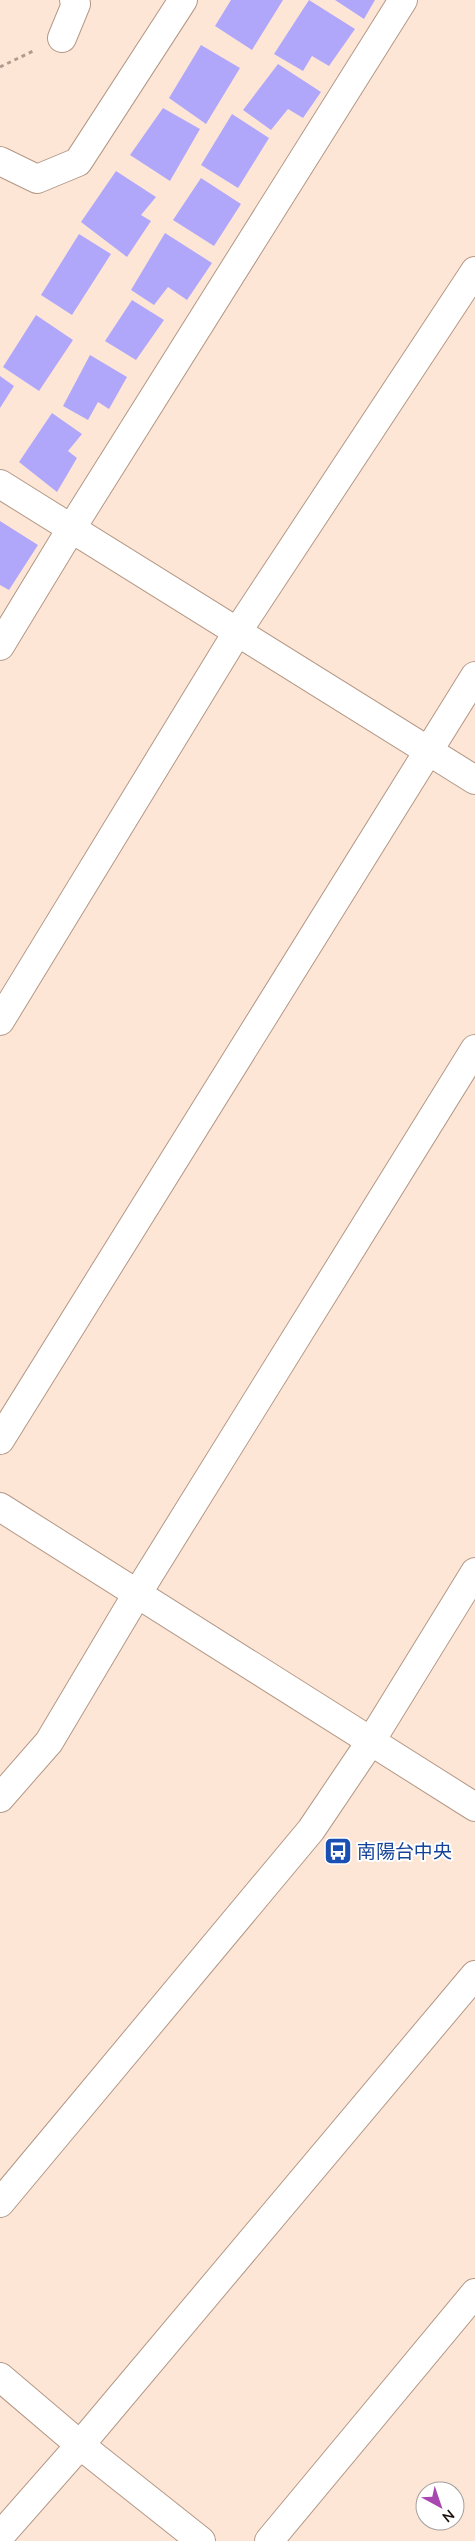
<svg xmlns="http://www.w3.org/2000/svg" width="475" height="2541" font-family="Mulish,'Noto Sans JP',sans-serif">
  <rect width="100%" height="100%" fill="#fee6d7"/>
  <path fill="#b0a7fa" d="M231 0H283L252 50 215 26Z
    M309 0 355 29 329 66 312 56 303 71 274 54Z
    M335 0H375L364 19Z
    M201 45 240 68 206 124 169 98Z
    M278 64 321 92 303 118 288 109 271 130 243 110Z
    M163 108 200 129 170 181 130 155Z
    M232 114 269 138 238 188 201 165Z
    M116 171 156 197 141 215 151 221 127 257 81 222Z
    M201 178 241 204 214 246 173 220Z
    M165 233 212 263 187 300 168 287 154 305 131 290Z
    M79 234 111 254 72 315 41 295Z
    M132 300 164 320 136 360 105 341Z
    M36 315 73 340 39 391 3 367Z
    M90 355 127 377 109 409 98 402 88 420 63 406Z
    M0 376 14 386 0 408Z
    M52 413 82 434 68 451 77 458 57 492 19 462Z
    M0 521 38 545 9 590 0 585Z"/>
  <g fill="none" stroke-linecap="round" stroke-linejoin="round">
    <g stroke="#b39886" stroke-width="30">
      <path id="street" d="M62 38 76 4 74 0
        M0 161 37 179 78 162 183 0
        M0 484 475 780
        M0 646 71 529 403 0
        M0 1021 241 626 475 271
        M0 1440 475 676
        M0 1507 475 1807
        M0 1798 49 1742 137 1594 475 1049
        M0 2377 80 2445 201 2541
        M0 2536 80 2445 475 1975
        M269 2541 475 2293"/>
    </g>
    <g stroke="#b39886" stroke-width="30">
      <path id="secondary" d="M0 2203 311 1830 371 1741 475 1572"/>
    </g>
    <path stroke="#af9b90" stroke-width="3" stroke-dasharray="4 4" stroke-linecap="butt" d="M0 67 33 51"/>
    <use href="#street" stroke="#fff" stroke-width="28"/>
    <use href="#secondary" stroke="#fff" stroke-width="28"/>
  </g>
  <defs>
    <g id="bus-square" transform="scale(1.4375)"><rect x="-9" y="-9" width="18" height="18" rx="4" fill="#1a4fb4" stroke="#fff"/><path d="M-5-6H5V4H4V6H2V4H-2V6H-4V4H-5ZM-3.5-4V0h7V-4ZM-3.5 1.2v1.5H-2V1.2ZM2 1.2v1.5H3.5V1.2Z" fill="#fff"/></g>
  </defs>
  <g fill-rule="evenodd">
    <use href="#bus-square" x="338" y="1851"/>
  </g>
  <g text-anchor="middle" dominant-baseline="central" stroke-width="4" stroke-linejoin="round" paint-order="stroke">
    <g font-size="19" fill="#164399" stroke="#fff" text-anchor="start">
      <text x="357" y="1851">南陽台中央</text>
    </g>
  </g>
  <g transform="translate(440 2506) rotate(140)"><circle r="24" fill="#ffffff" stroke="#a4a09e"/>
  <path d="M0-4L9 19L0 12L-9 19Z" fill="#a747af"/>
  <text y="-8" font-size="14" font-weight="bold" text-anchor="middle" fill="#1c120c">N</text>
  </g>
</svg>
